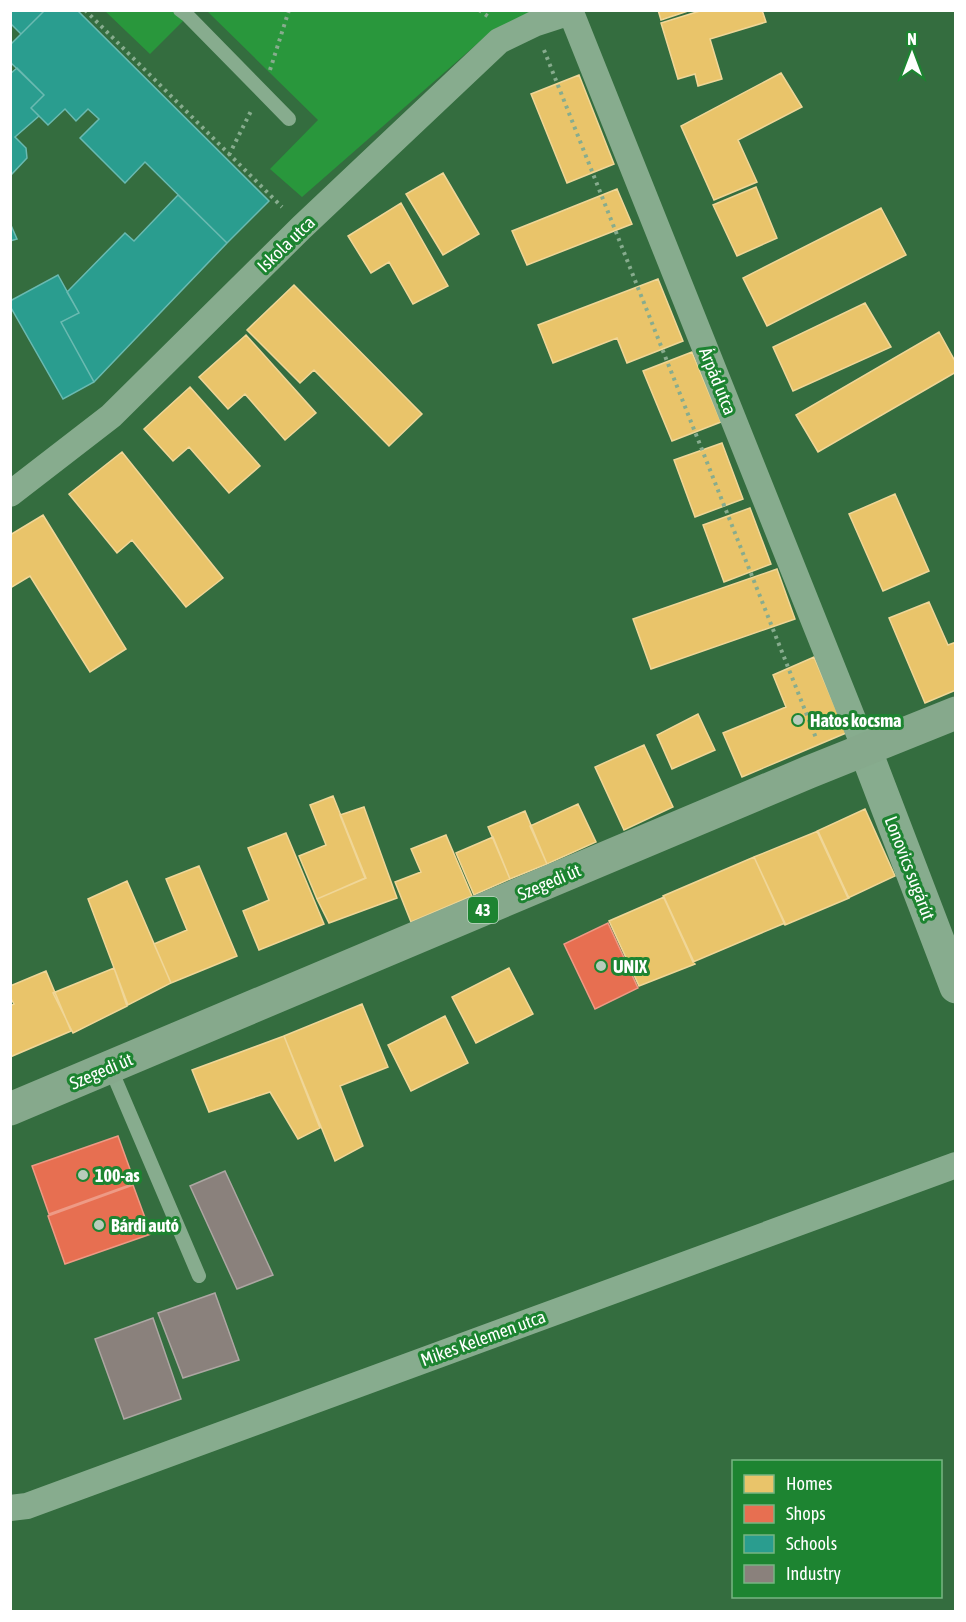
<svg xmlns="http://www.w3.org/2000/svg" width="966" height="1622" font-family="'Asap Condensed',sans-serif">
  <rect width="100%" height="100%" fill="#346d3f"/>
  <path fill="#29973c" d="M105 11H193L150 54Z
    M207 11H538L494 29 302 197 270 169 318 120Z"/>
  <path fill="#e9c46a" stroke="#f0d697" stroke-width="1.5" d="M658 10H691L661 20Z
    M703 10H762L766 22 710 39 722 79 698 86 695 74 678 79 661 23Z
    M781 73 802 107 738 140 757 182 714 200 681 126Z
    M579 75 614 164 567 183 531 94Z
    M443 173 479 234 443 255 406 194Z
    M756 187 777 238 737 256 713 205Z
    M617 189 632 224 527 265 512 231Z
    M401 203 448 286 413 304 389 262 371 273 348 236Z
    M881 208 906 255 767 326 743 278Z
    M658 279 683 341 627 363 617 338 553 363 538 325Z
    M294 285 422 414 389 446 314 370 300 383 247 330Z
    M865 303 891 347 793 391 773 347Z
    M939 332 956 363V372L818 452 796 415Z
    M246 335 316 413 285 440 245 394 228 409 199 377Z
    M692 352 721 422 672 441 643 371Z
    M190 387 260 466 229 493 189 447 173 461 144 429Z
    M722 443 743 499 695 517 674 460Z
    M122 452 223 578 186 607 132 540 117 553 69 494Z
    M895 494 929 571 883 591 849 514Z
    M750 508 771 564 724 582 703 525Z
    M43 515 126 649 90 672 30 576 12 587 10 586V535Z
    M777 569 795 619 651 669 633 619Z
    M929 602 948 645 956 642V690L925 703 889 618Z
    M814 657 846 733 742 777 723 733 786 707 773 675Z
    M698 714 715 750 672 769 657 735Z
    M644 745 673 807 624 830 595 767Z
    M333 796 366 878 317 899 299 856 326 845 310 805Z
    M578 804 596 842 547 864 530 826Z
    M364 807 397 898 329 923 317 899 365 878 340 815Z
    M865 809 895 876 848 898 817 831Z
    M525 811 547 864 510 879 488 827Z
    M818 831 849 898 785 925 754 857Z
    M286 833 324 924 259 950 243 911 269 900 248 848Z
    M446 835 472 896 411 922 395 882 421 872 411 849Z
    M493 837 510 879 474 895 456 853Z
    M754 857 785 923 693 962 663 896Z
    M199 866 237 956 171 983 154 944 187 930 166 879Z
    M127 881 171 983 128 1005 88 899Z
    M664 897 695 964 639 986 609 921Z
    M114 968 127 1006 73 1033 53 993Z
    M509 968 533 1014 476 1043 452 997Z
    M46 971 71 1031 10 1057V1006L14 1004 10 997V986Z
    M362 1004 388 1067 340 1086 363 1146 335 1161 284 1036Z
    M445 1016 468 1063 411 1091 388 1045Z
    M284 1036 320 1128 298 1139 270 1092 209 1112 192 1070Z"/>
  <path fill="#e76f51" stroke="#ee9a85" stroke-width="1.5" d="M608 923 638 988 595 1009 564 944Z
    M118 1136 135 1183 49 1214 32 1166Z
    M133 1185 151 1234 65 1264 48 1216Z"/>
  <path fill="#2a9d8f" stroke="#6abab1" stroke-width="1.5" d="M10 10H45L21 34 10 23Z
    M45 10H77L269 201 227 243 145 162 125 183 80 138 99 119 88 109 76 121 65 109 48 125 31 108 44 95 10 62V45Z
    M17 68 44 95 31 108 39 116 15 137 26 148 27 158 10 176V74Z
    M178 195 227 243 94 382 61 322 79 313 67 292 125 233 134 241Z
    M10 223 17 239 10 241Z
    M58 275 79 313 61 322 94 382 63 399 10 306V301Z"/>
  <path fill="#8a817c" stroke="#ada7a3" stroke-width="1.5" d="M225 1171 273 1275 237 1289 190 1186Z
    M215 1293 239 1360 183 1378 158 1313Z
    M153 1318 181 1399 124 1419 95 1339Z"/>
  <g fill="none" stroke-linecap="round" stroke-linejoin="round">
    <path stroke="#87ac8e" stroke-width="4" stroke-dasharray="3 4.5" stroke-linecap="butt" d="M85 10 282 207
      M479 10 489 17
      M544 50 816 738
      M270 70 289 10
      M229 155 252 109"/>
    <path stroke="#87ac8e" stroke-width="14" d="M180 10 188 16 289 119
      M110 1067 199 1276"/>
    <path stroke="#87ac8e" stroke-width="26" d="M570 10 865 749
      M10 494 111 416 302 227 499 41 534 24 571 12
      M10 1508 27 1506 956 1165"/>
    <path stroke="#87ac8e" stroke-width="33" d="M865 749 956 987"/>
    <path stroke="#86a98c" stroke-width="33" d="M10 1109 809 772 956 713"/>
  </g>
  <g fill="#b8ccbc" stroke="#1d8431" stroke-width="2">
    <circle cx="798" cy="720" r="6"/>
    <circle cx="601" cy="966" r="6"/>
    <circle cx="83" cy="1175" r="6"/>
    <circle cx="99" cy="1225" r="6"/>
  </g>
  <g text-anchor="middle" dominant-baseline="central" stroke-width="6" stroke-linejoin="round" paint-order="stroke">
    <rect fill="#1d8431" stroke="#bbdac1" stroke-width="1.5" x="468" y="897" width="30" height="26" rx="4.5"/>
    <g font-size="16" font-weight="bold" fill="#fff">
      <text x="483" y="910">43</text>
    </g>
    <g font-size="18" fill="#fff" stroke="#1d8431">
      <text transform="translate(286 244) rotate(-44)">Iskola utca</text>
      <text transform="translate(718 381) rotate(68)">Árpád utca</text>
      <text transform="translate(910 868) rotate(69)">Lonovics sugárút</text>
      <text transform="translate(549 882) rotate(-23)">Szegedi út</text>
      <text transform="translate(101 1071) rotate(-23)">Szegedi út</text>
      <text transform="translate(483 1338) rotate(-20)">Mikes Kelemen utca</text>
    </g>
    <g font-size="18" font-weight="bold" fill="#fff" stroke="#1d8431" text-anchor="start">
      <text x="810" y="720">Hatos kocsma</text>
      <text x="613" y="966">UNIX</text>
      <text x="95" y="1175">100-as</text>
      <text x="111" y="1225">Bárdi autó</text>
    </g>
  </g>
  <rect width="966" height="1622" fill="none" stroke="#ffffff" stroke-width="24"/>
  <rect x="732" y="1460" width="210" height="138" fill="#1d8431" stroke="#77b583" stroke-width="1.5"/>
  <rect x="744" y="1475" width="30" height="18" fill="#e9c46a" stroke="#77b583" stroke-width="1.5"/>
  <text x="786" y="1490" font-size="18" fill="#ffffff">Homes</text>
  <rect x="744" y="1505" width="30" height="18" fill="#e76f51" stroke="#77b583" stroke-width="1.5"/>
  <text x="786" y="1520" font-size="18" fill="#ffffff">Shops</text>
  <rect x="744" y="1535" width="30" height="18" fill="#2a9d8f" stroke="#77b583" stroke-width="1.5"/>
  <text x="786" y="1550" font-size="18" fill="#ffffff">Schools</text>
  <rect x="744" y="1565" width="30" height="18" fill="#8a817c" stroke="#77b583" stroke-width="1.5"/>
  <text x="786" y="1580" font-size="18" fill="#ffffff">Industry</text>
  <g transform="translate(912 54)" stroke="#1d8431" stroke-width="4.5" paint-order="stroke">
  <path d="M0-4.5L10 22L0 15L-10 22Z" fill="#ffffff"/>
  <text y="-9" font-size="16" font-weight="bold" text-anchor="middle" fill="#ffffff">N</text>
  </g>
</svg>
